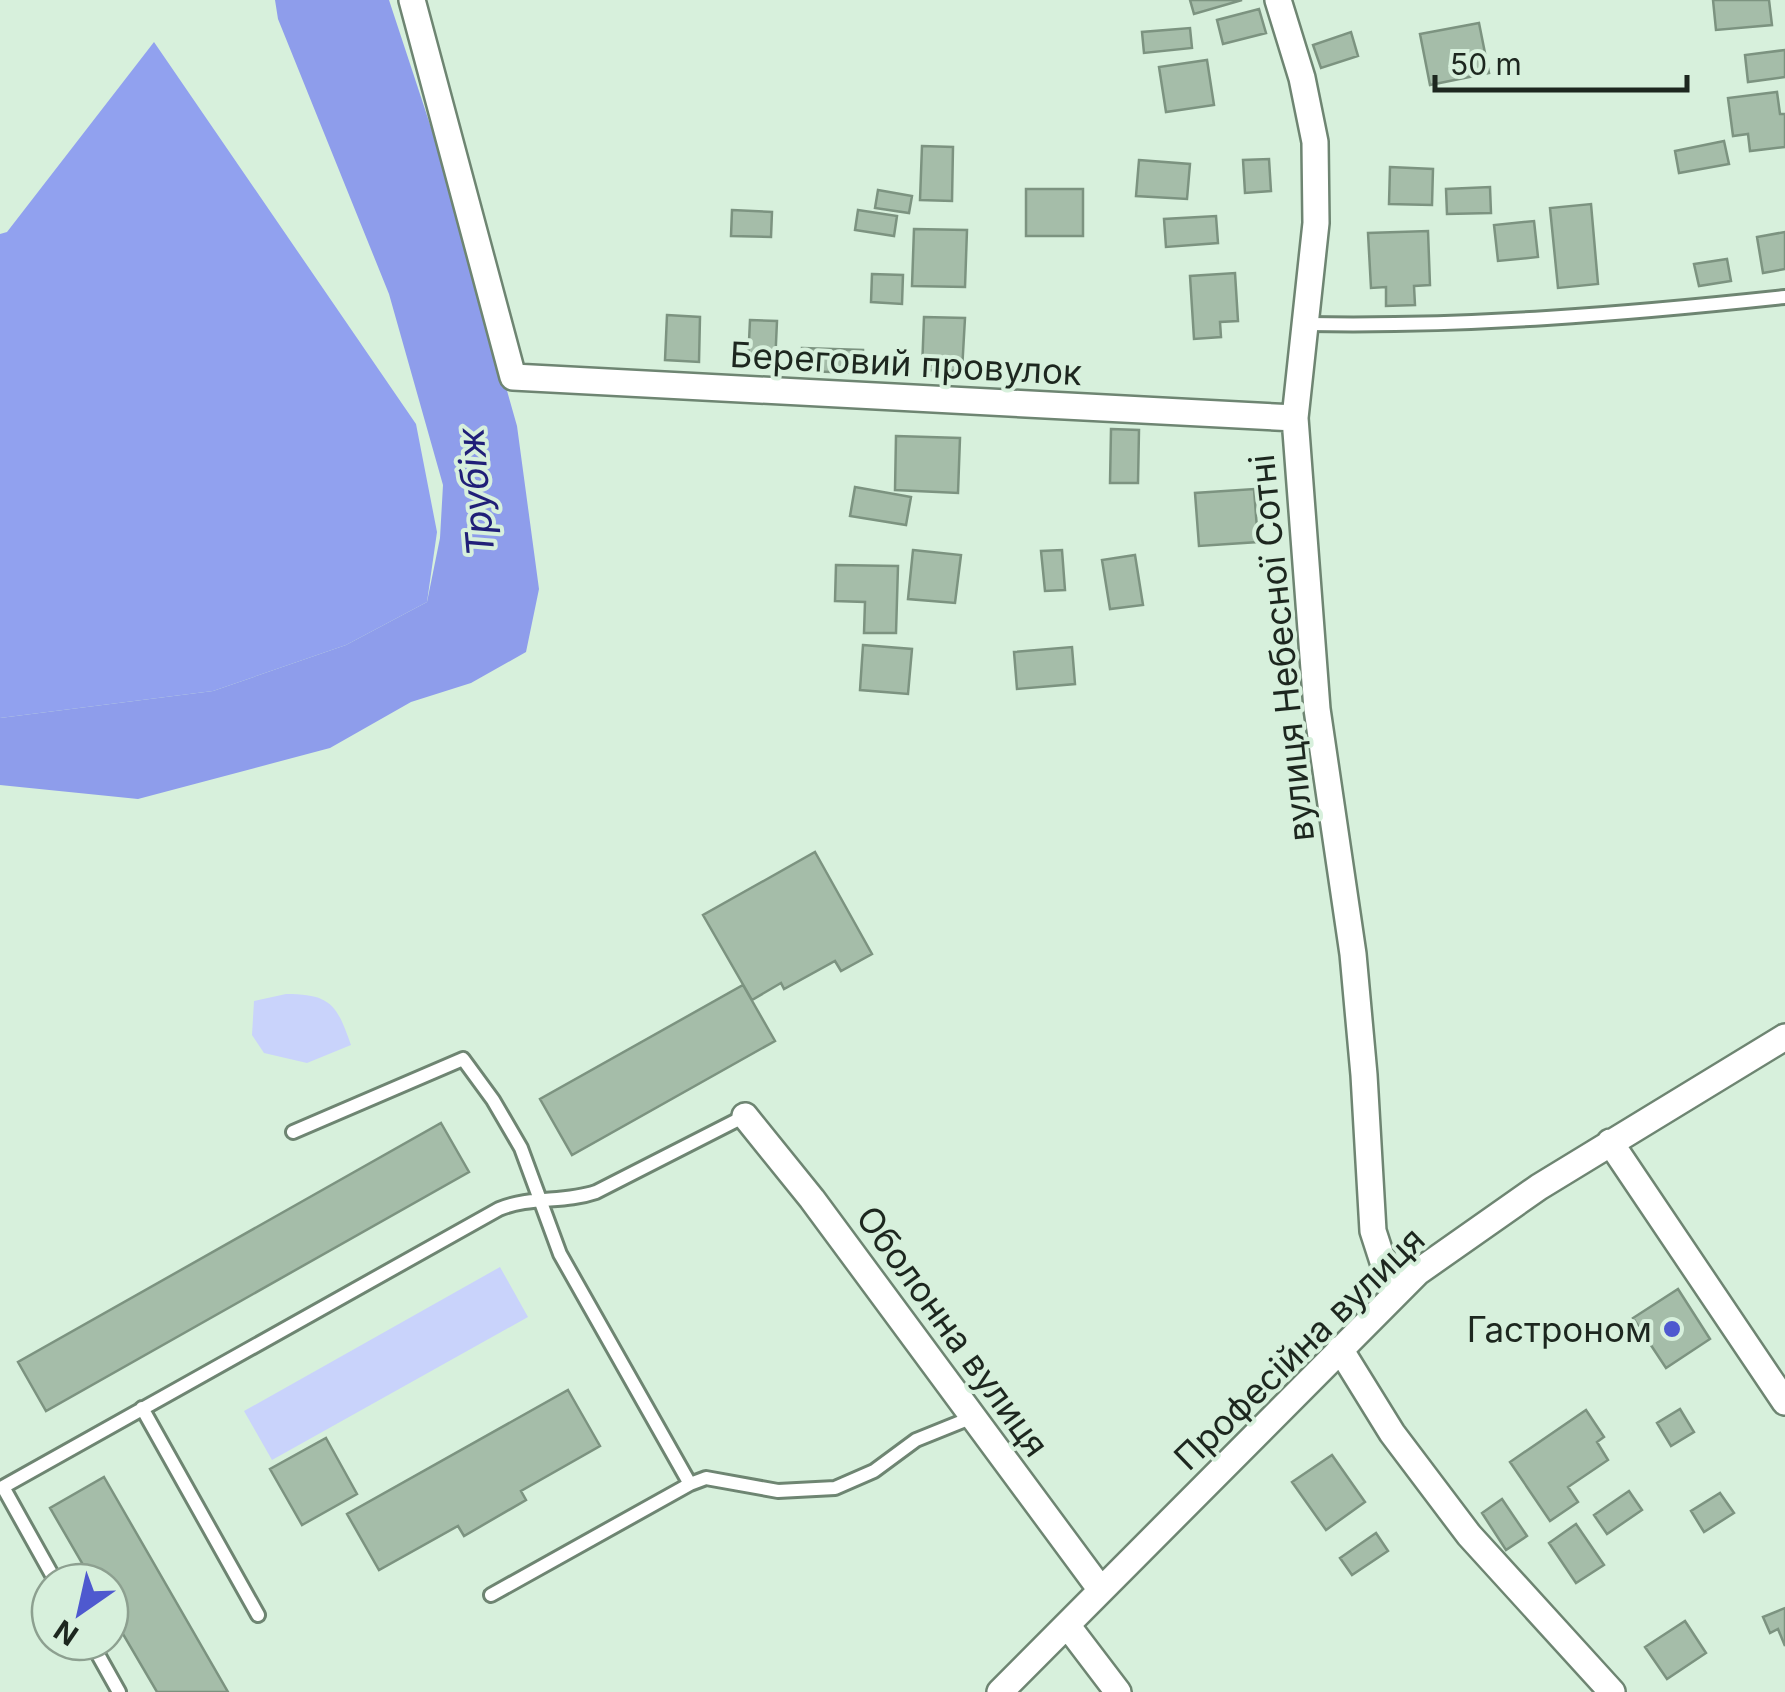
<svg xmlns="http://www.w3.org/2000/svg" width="1785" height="1692" font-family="Inter,sans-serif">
  <rect width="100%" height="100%" fill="#d7f0dc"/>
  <path fill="#c9d3fb" d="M286 994C331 994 337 1005 351 1045L307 1063 264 1053 252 1035 254 1001Z
    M500 1267 528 1317 272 1460 244 1411Z"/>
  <path fill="#91a1ef" d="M154 42 416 424 437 532 427 602 346 645 213 691 0 718V234L7 232Z"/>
  <path fill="#8e9deb" d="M275 0H389L443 164 517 426 539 589 526 652 471 683 411 702 330 748 138 799 0 785V718L213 691 346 645 427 602 440 538 443 485 389 294 278 19Z"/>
  <path fill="#a5bda9" stroke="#7c9380" stroke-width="2.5" d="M1190 0H1242L1194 14Z
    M1713 0H1769L1772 25 1716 30Z
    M1259 9 1266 33 1223 44 1217 20Z
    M1479 23 1489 73 1430 85 1420 34Z
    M1190 28 1192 48 1144 53 1142 32Z
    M1351 32 1358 56 1321 68 1313 45Z
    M1785 50V77L1748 82 1745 55Z
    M1207 60 1214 105 1166 112 1159 67Z
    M1777 92 1780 114H1785V147L1750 151 1748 134 1733 136 1728 98Z
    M1724 141 1729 164 1679 173 1675 151Z
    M922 146 953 147 952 201 920 200Z
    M1269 159 1271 191 1245 193 1243 160Z
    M1139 160 1190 164 1187 199 1136 196Z
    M1390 167 1433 169 1432 205 1389 204Z
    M1490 187 1491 213 1447 214 1446 189Z
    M1026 189H1083V236H1026Z
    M878 190 912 196 909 213 875 208Z
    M1591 204 1598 284 1558 288 1550 208Z
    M732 210 772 212 771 237 731 236Z
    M858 210 897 216 894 236 855 230Z
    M1216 216 1218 243 1166 247 1164 219Z
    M1534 221 1538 257 1498 261 1494 225Z
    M914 229 967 230 965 287 912 286Z
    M1428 231 1430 285 1414 286 1415 305 1386 306V287L1371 288 1368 233Z
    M1785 232V269L1763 273 1757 237Z
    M1727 259 1731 281 1699 286 1694 264Z
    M1235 273 1238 321 1220 322 1221 337 1194 339 1190 276Z
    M872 274 903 275 902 304 871 302Z
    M667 315 700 317 699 362 665 360Z
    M924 317 965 318 962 371 922 370Z
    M750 320 777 321 775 365 748 363Z
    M802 348 863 350 862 373 802 371Z
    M1111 429 1139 430 1138 483H1110Z
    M896 436 960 438 958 493 895 490Z
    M855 487 911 497 906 525 850 516Z
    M1254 489 1258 542 1199 546 1195 493Z
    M913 550 961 555 955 603 908 599Z
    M1062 550 1065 590 1045 591 1041 551Z
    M1135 555 1143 605 1110 609 1102 560Z
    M836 565 898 566 896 633H864L865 602 835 601Z
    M863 645 912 649 908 694 860 690Z
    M1072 647 1075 684 1017 689 1014 652Z
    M815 852 872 954 841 971 835 961 784 989 781 983 752 1000 703 915Z
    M743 985 775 1041 572 1155 540 1099Z
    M441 1123 469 1172 46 1411 18 1362Z
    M1678 1289 1710 1339 1666 1368 1633 1318Z
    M568 1390 600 1446 521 1491 526 1500 464 1536 458 1526 379 1570 347 1514Z
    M1680 1409 1694 1432 1671 1446 1657 1423Z
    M1586 1410 1604 1437 1597 1442 1608 1460 1568 1487 1578 1502 1550 1521 1510 1462Z
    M326 1438 357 1494 302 1525 270 1469Z
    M1332 1455 1365 1502 1326 1530 1292 1482Z
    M104 1477 228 1692H157L110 1612V1582H93L50 1508Z
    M1629 1491 1642 1510 1607 1534 1594 1515Z
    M1720 1493 1734 1513 1704 1532 1691 1511Z
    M1502 1499 1527 1536 1506 1550 1482 1513Z
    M1576 1524 1604 1565 1576 1583 1549 1543Z
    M1376 1533 1388 1551 1352 1575 1340 1558Z
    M1785 1608V1646L1778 1629 1770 1633 1763 1617Z
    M1685 1621 1706 1653 1667 1679 1645 1647Z"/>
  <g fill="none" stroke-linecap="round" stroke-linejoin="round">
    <g stroke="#6e8572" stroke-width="18">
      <path id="service" d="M1307 324C1468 327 1626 314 1785 297
        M293 1132 463 1059 493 1100 521 1148 560 1254 690 1484 491 1595
        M142 1408 258 1615
        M690 1484 706 1478 778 1491 835 1488 874 1471 916 1440 973 1417
        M56 1582 3 1487 499 1209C530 1196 564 1203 596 1192L745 1116
        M91 1642 119 1692"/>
    </g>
    <g stroke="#6e8572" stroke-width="30">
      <path id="minor" d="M412 0 513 377 1295 418
        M1278 0 1302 78 1315 142 1316 223 1295 418 1317 709 1353 954 1364 1075 1373 1231 1384 1265 1400 1287
        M745 1116 812 1199 1101 1590
        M1610 1142 1785 1402
        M1340 1349 1392 1433 1469 1535 1612 1692
        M1067 1625 1118 1692
        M1000 1692 1418 1272 1539 1187 1785 1037"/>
    </g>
    <use href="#service" stroke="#fff" stroke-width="12"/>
    <use href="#minor" stroke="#fff" stroke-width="25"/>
  </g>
  <circle fill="#4e59cf" stroke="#d7f0dc" stroke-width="4" cx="1672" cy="1329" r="10"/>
  <g text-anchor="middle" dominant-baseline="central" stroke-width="8" stroke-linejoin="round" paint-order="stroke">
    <g font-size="35" fill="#1d271f" stroke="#d7f0dc">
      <text transform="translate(906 363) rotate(3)">Береговий провулок</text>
      <text transform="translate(1281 648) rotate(-96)">вулиця Небесної Сотні</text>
      <text transform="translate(953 1331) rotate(54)">Оболонна вулиця</text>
      <text transform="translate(1299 1348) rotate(-44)">Професійна вулиця</text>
    </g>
    <g font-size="35" fill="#1d271f" stroke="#d7f0dc" text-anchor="end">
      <text x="1652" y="1329">Гастроном</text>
    </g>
    <g font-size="38" font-style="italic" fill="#201f78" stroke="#d7f0dc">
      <text transform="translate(475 492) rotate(-95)">Трубіж</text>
    </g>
  </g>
  <g transform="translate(80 1612) rotate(214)"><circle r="48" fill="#d7f0dc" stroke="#8da090" stroke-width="2.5"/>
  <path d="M0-8L18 38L0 25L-18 38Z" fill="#4e59cf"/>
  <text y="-15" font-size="28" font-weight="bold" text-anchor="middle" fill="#1d271f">N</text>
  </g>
  <path d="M1435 75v15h252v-15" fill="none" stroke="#1d271f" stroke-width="5"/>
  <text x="1450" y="75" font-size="30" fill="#1d271f" stroke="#d7f0dc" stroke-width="8" paint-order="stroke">50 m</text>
</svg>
